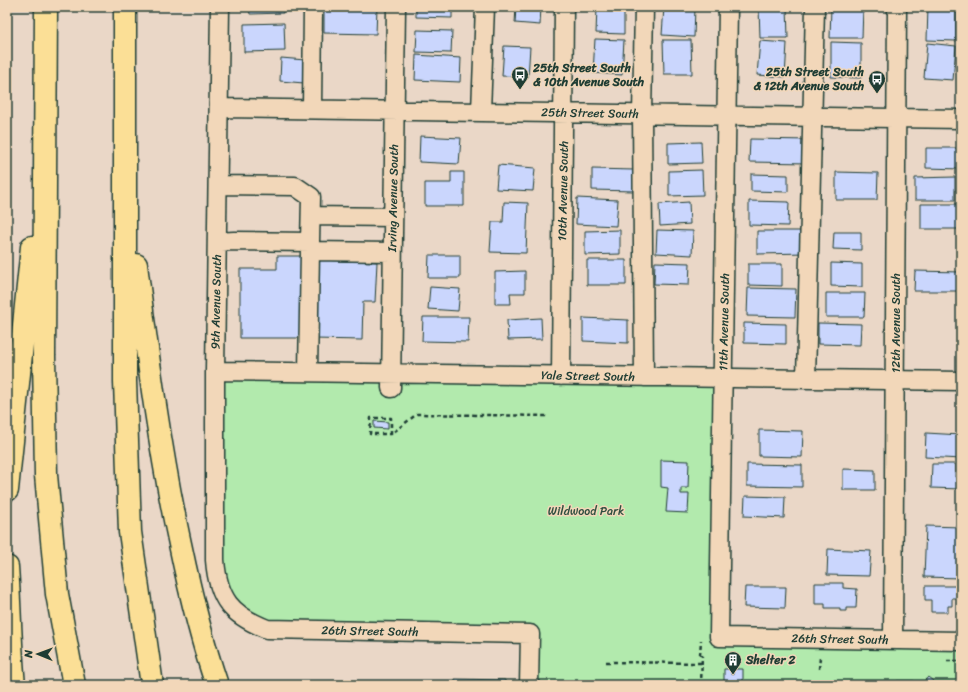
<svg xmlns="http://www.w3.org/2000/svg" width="968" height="692" font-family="Sriracha,sans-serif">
  <rect width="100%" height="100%" fill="#ead7c7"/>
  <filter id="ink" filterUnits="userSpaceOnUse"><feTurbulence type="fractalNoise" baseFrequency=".025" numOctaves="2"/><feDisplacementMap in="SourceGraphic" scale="8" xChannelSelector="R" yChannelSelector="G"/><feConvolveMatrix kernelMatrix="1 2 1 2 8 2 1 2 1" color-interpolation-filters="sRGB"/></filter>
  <g filter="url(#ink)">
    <path fill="#b2eaad" stroke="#689470" d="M215 371 723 378 719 636 961 641V685H529L530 635 277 629 225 599Z"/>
    <path fill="#cad6fd" stroke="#1f3d34" d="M249 7H283V13L250 14Z
      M324 7H377L376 34 324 33Z
      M416 7H452V18L416 17Z
      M516 7H541L540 25 515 23Z
      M597 7H624V34L596 33Z
      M664 7H695L694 37 662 35Z
      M759 7H787L788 38H760Z
      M831 7H863L862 38H830Z
      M928 7H956V41L927 40Z
      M284 23 285 51 244 52V24Z
      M417 30 452 31 451 53 416 52Z
      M595 39 624 40 622 75 593 73Z
      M663 40H691L692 74H664Z
      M760 41 787 43 785 77 757 75Z
      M831 42 861 43V78L831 77Z
      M927 43 956 46 953 80 924 78Z
      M504 46 530 47 528 77 502 76Z
      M416 55 461 58 460 82 415 80Z
      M281 58 305 60 304 83 280 81Z
      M420 136 461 138 459 164 419 162Z
      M750 139 809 140 808 163 749 162Z
      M701 142 702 163 668 164V143Z
      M926 148H961V169L926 168Z
      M498 165 535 168 533 191 496 189Z
      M592 169 634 170V191L592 190Z
      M702 170 703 195 669 196V171Z
      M451 172H464V206H425V183H451Z
      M836 172 878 173 877 200H836Z
      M751 174 788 175V192L751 191Z
      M955 177V200H915V178Z
      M577 198 618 200 616 226 576 224Z
      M749 201 789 202 788 226 749 225Z
      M504 202 528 203 526 253 490 252 492 222H503Z
      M689 202 690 224 660 226 659 204Z
      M921 204H961L960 229H921Z
      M620 230V254L585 255V231Z
      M657 230 693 231 692 255 656 253Z
      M757 231H806V253L757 254Z
      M834 232H861V250L833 249Z
      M429 255H460V278H428Z
      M277 256H301V338H240V269H277Z
      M318 260 377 262 375 302H363L362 340 315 339Z
      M587 260H626V285H587Z
      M655 262 690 263 689 285 654 284Z
      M831 263 862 264V287L831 286Z
      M748 264H782V286L748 285Z
      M525 271V293H510L511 304H495V272Z
      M915 271 961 272V291H914Z
      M430 287 460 289 458 311 428 309Z
      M748 288 796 289 795 317 747 316Z
      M826 293H865L864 317H826Z
      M423 317H469L468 342 422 341Z
      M541 318 542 339 508 340 507 320Z
      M583 318 628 320V343L583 341Z
      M744 323 786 324V344L744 343Z
      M818 323 861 324 860 345 818 344Z
      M374 421 388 422V429L374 428Z
      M759 430 803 431 802 457 759 456Z
      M926 433 961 435V459L925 457Z
      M661 460 689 461 688 488H681V494H689L688 513 666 512 668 488 661 487Z
      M747 464 802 465V487L747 486Z
      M932 464H955V477H961V489L931 488Z
      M843 469 875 470V490H843Z
      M745 496 785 497 784 518 744 516Z
      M926 526 961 527V578L924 577Z
      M828 549 871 551 869 576 827 575Z
      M815 583H843V588L857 589 856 608H846V611H840V608H825V604H815Z
      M925 586H960V598H952V606H948V612H931V600H925Z
      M745 587H786L785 608 744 607Z
      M724 669H743V682L724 681Z
      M928 677 938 685H921Z
      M455 679 505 680V685H455Z
      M897 681H914V685H897Z
      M330 683 403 684V685H330Z"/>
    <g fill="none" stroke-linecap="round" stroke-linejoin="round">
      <g stroke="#1f3d34" stroke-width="21">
        <path id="minor" d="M220 7 215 371V560C218 599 231 615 267 629L530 634 529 685
          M644 7 642 114 644 377
          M728 7 719 637 961 641
          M219 108 961 119
          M312 109 313 7
          M481 111 485 7
          M311 216 393 217
          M217 242 234 241 310 242 311 197 295 186 218 185
          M310 242V251L392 252
          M215 371 961 381
          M308 372 310 251
          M561 376 564 7
          M806 379 815 7
          M391 388 396 7
          M893 640 897 7"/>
      </g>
      <g stroke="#1f3d34" stroke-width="25">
        <path id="highway" d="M46 7 44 356 46 475 57 594 74 685
          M125 7V381L130 532 152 685
          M136 265C148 358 160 452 180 544 190 592 201 639 217 685
          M7 490 32 247
          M7 567C10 607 10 646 14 685"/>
      </g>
      <path stroke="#1f3d34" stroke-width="2.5" stroke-dasharray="4 3" stroke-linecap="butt" d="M391 434V418H371L370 434H391L417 414 548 416
        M700 655 701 640
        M947 661H961
        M606 662 701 663
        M819 669 820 657
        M732 675 733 656
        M701 685 702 655"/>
      <use href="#minor" stroke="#f2d7b9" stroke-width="18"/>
      <use href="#highway" stroke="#fbdf96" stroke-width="22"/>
    </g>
  </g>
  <defs>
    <g id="bus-pin" transform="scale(0.9)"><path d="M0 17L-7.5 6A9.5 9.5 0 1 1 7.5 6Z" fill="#1f3d34" stroke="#f2d7b9"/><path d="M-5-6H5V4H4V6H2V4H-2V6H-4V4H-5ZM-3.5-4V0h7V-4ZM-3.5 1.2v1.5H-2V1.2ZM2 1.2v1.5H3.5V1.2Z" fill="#fff"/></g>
    <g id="building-pin" transform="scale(0.9)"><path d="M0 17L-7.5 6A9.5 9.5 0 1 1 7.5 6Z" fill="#1f3d34" stroke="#f2d7b9"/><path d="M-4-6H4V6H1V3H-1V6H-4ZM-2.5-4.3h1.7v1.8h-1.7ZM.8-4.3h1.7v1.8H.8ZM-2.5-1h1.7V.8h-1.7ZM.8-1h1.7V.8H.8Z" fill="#fff"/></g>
  </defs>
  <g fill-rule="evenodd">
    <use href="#bus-pin" x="520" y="75"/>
    <use href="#bus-pin" x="877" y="79"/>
    <use href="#building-pin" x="733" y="660"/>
  </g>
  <g text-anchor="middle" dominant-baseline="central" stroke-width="3" stroke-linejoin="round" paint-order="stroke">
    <g font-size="12" font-weight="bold" fill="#1f3d34" stroke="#f2d7b9" text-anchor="start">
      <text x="533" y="68">25th Street South<tspan x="533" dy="14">&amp; 10th Avenue South</tspan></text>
      <text x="864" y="72" text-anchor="end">25th Street South<tspan x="864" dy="14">&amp; 12th Avenue South</tspan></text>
      <text x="746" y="660">Shelter 2</text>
    </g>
    <g font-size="12" fill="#1f3d34" stroke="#f2d7b9">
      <text transform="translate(590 113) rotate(1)">25th Street South</text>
      <text transform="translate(563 191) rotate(-89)">10th Avenue South</text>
      <text transform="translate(393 198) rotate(-89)">Irving Avenue South</text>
      <text transform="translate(216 302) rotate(-89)">9th Avenue South</text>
      <text transform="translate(724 322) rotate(-89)">11th Avenue South</text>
      <text transform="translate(896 323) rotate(-90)">12th Avenue South</text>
      <text transform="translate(588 376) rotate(1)">Yale Street South</text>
      <text transform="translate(370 631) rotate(1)">26th Street South</text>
      <text transform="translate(840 639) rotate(1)">26th Street South</text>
    </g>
    <g font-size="12" fill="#2e4e40" stroke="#f2d7b9">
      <text x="586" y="511">Wildwood Park</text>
    </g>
  </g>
  <rect width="968" height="692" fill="none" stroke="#f2d7b9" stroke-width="24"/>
  <rect x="12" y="12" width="944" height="668" fill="none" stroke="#1f3d34" stroke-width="1.5" filter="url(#ink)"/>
  <g transform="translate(38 654) rotate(271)" stroke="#f2d7b9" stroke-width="3" paint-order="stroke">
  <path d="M0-3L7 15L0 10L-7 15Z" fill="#1f3d34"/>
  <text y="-6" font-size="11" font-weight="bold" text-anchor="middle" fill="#1f3d34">N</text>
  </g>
</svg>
